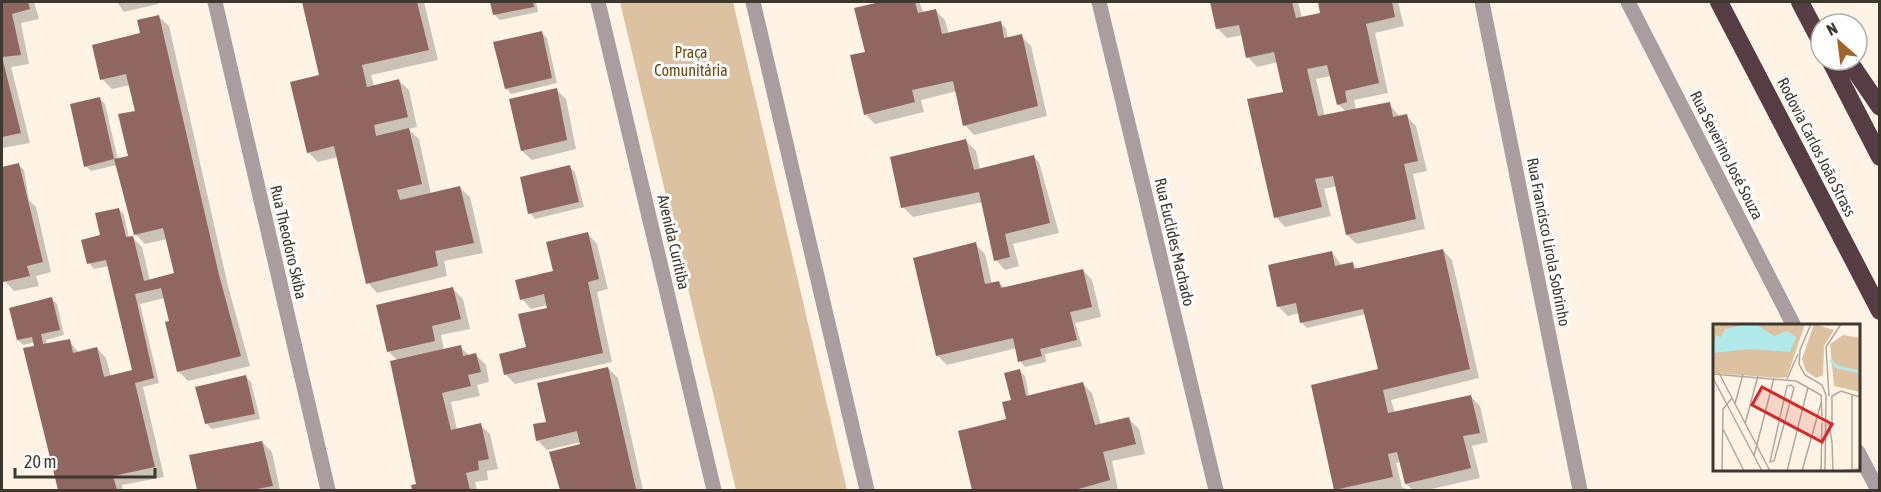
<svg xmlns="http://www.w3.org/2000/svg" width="1881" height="492" font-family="'Asap Condensed',sans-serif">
  <rect width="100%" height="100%" fill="#fef3e5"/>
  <path fill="#ddc2a2" d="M620 2H733L847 490H736Z"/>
  <path fill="#0003" fill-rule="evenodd" d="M2 2H34L39 19 21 23 29 64 11 67 30 143 2 148Z
    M117 2H158V4L124 12Z
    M303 2H424L438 60 371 75 374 86 399 81 409 90 417 127 408 129 419 139 431 194 460 188 470 197 483 253 444 261 447 276 377 293 368 283 338 157 318 162 308 152 321 76Z
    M491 2H536L538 12 500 20 494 14Z
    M886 2H919L924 13 935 10 945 20 949 35 1000 23 1006 28 1008 39 1021 36 1031 46 1047 116 974 135 965 125 957 91 921 100 924 112 875 124 865 114 867 53 856 9Z
    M1211 2H1298L1302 18 1322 14 1319 2H1398L1404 26 1375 33 1388 93 1354 100 1356 110 1389 104 1400 117 1406 116 1416 126 1427 171 1413 174 1425 229 1357 244 1347 235 1336 186 1324 189 1331 216 1285 227 1276 217 1285 93 1278 62 1257 67 1248 57 1243 35 1227 38 1218 29ZM1331 76 1338 104 1346 112 1325 117 1316 79Z
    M159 17 169 26 228 286 250 366 188 381 178 371 165 298 140 304 159 383 143 387 164 477 122 485 123 490H59L25 349 37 347 35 342 23 345 18 340 52 299 57 304 64 335 46 340 47 345 69 341 79 353 97 348 106 358 111 377 134 371 109 266 94 269 89 263 119 209 124 215 129 238 132 237 142 247 150 281 176 274 167 239 145 244 135 234 117 165 91 171 86 166 99 98 105 104 118 160 130 157 137 112 130 85 112 89 102 79Z
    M541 32 547 38 557 83 511 94 506 88Z
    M556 89 566 99 576 149 532 160 522 151Z
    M966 141 976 151 980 170 1034 157 1039 162 1059 233 1013 244 1019 266 1005 270 996 260 983 202 913 217 903 207Z
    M18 164 24 170 29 200 36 207 51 272 36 276 39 286 14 291 5 281 2 268V168Z
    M570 167 575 172 584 207 535 219 530 213Z
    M588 234 597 244 608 289 597 292 612 362 515 384 506 375 528 348 549 309 548 305 531 309 522 299 555 272Z
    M975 244 985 254 992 284 999 282 1005 289 1083 270 1092 280 1101 317 1075 323 1082 346 1045 354 1046 362 1025 367 1020 361 1017 348 947 365 937 355Z
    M1443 250 1452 260 1479 378 1391 400 1395 413 1470 396 1480 406 1488 442 1472 446 1480 478 1427 490H1413L1406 484 1401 462 1396 463 1402 487 1409 490H1336L1313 386 1380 371 1366 314 1307 328 1301 322 1300 313 1288 316 1278 306 1332 252 1342 266 1352 263 1359 270Z
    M453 289 463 299 470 329 441 335 444 350 460 347 470 356 476 355 486 365 489 382 477 385 480 396 451 402 457 430 480 425 490 434 498 469 487 471 488 480 475 482 477 490H414L413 486 418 485 398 361 388 351Z
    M608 368 618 378 643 490H561L551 453 582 445 581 442 547 450 537 440 548 423Z
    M1019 371 1025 376 1029 397 1083 384 1092 393 1101 425 1129 419 1139 429 1145 454 1112 461 1118 490H973L960 432 1008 420Z
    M245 376 251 382 260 419 212 429 206 423Z
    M262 442 272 452 280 490H199L190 456Z"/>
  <path fill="#906660" d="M2 2H28L30 9 12 14 21 55 2 57 21 133 2 137Z
    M302 2H417L429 50 362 65 367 87 399 79 408 117 374 125 376 136 409 128 422 184 397 190 400 200 460 186 474 243 435 251 438 266 366 284 334 146 307 153 290 82 319 75Z
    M490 2H533L534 7 493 15Z
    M880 2H915L918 13 936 9 942 34 1001 21 1004 38 1022 34 1038 106 963 126 953 81 912 90 915 102 864 115 850 55 865 52 854 8Z
    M1210 2H1292L1296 18 1320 13 1318 2H1392L1395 17 1366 24 1379 83 1345 91 1347 102 1337 105 1327 65 1307 69 1318 116 1390 102 1393 117 1407 114 1418 161 1404 164 1416 219 1346 235 1333 176 1315 179 1322 207 1274 218 1247 99 1283 92 1274 52 1246 58 1239 25 1216 29Z
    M159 15 219 275 241 356 177 372 165 322 169 321 161 288 135 294 154 378 135 383 155 467 113 476 117 490H58L23 348 34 346 32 337 17 340 9 308 52 297 60 330 41 334 43 344 70 339 73 353 97 347 104 377 132 370 106 260 87 264 81 240 100 235 95 213 119 208 126 237 133 236 144 281 174 273 163 228 134 235 114 159 128 156 118 114 135 111 126 74 100 80 92 45 140 33 137 20Z
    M542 31 552 78 505 89 493 42Z
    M557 88 567 140 521 151 509 99Z
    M100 97 114 159 84 167 70 104Z
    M966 139 974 170 1034 155 1050 223 1005 234 1010 257 994 261 979 192 901 208 890 157Z
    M19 163 43 262 27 266 30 276 3 282 2 167Z
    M570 165 579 202 528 214 520 177Z
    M588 232 599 279 588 282 603 353 504 375 499 354 526 347 518 314 547 308 544 294 520 300 515 280 553 271 546 242Z
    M976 242 985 284 999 281 1001 288 1083 269 1092 307 1070 312 1077 340 1040 349 1042 356 1018 362 1013 338 936 356 913 258Z
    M1443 249 1470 369 1383 390 1388 413 1471 395 1480 433 1463 436 1471 468 1405 484 1397 452 1388 454 1393 477 1334 490 1311 385 1378 369 1363 309 1300 323 1296 303 1277 307 1268 265 1332 251 1335 266 1353 262 1354 269Z
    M453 287 461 319 432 326 435 341 387 352 376 305Z
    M461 345 463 356 476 353 481 372 468 375 471 386 442 393 451 430 481 423 489 459 478 461 479 470 466 473 470 490H412L411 485 416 484 390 361Z
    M608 367 636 489 560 490 549 452 580 444 577 431 536 441 533 424 546 422 537 383Z
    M1020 369 1026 396 1083 382 1095 425 1129 417 1136 444 1103 452 1110 480 1075 490H972L958 431 1006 419 1002 402 1011 400 1004 373Z
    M246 375 255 414 205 424 195 387Z
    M262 441 273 486 252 490H197L189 455Z"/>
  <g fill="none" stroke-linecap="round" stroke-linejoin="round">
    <path stroke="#aa9da0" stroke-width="15" d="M215 2 328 490
      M598 2 714 490
      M753 2 867 490
      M1099 2 1216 490
      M1482 2 1580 490
      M1628 2 1794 326
      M1858 452 1878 490"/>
    <path stroke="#563d43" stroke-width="18" d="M1719 2 1880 311
      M1800 2 1821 42
      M1830 60 1880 157
      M1848 60 1880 107"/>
  </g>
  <g text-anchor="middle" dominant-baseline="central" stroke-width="6" stroke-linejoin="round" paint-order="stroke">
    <g font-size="16" fill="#6d480d" stroke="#fff">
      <text x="691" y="52">Praça<tspan x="691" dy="18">Comunitária</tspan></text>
    </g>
    <g font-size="16" fill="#3e372e" stroke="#fff">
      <text transform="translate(1817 147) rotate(63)">Rodovia Carlos João Strass</text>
      <text transform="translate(1727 155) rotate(63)">Rua Severino José Souza</text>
      <text transform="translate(289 242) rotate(77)">Rua Theodoro Skiba</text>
      <text transform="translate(674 242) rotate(77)">Avenida Curitiba</text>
      <text transform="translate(1175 242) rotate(77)">Rua Euclides Machado</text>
      <text transform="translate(1549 242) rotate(79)">Rua Francisco Lirola Sobrinho</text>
    </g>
  </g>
  <g transform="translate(1713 324)">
    <rect width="147" height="147" fill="#fef3e5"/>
    <path d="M0 0H92L74 53 66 54 0 49ZM101 0 121 6 111 22 110 51 103 54 93 47 89 35ZM130 11 147 14V68L121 62 117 20Z" fill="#ddc2a2"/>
    <path d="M31 1H44L61 12 74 7 83 13 77 28 36 25 0 29 3 11 8 13 12 5Z" fill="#b2e9ea"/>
    <path fill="none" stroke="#b2e9ea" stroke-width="3" d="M117 36 124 43 147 48"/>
    <path fill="none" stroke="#b1a89c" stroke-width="1.5" d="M98 0 87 26 86 40 92 51 109 61 113 71 112 147M6 49 57 147M0 50 83 57 108 71 109 92M0 54 49 147M74 55 85 30M78 61 81 64 61 137 57 138 74 62ZM116 72 113 23 128 0M22 80 30 50M32 100 45 52M116 100 119 118M119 103V72L128 67 147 73M10 105 31 147M119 117 120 147M41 132 61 54M9 147 10 85 19 74M74 147 95 63M89 147 108 79M108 147 109 99M128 147 147 145M139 147V71"/>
    <path fill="#d62828" fill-opacity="0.15" stroke="#d62828" stroke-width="3" d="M49 63 119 100 109 118 39 81Z"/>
    <rect width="147" height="147" fill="none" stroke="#3e372e" stroke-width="3"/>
  </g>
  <rect width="1881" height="492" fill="none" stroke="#3e372e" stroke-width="6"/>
  <g transform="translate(1839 42) rotate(332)"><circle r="28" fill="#ffffff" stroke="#b2afab" stroke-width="1.5"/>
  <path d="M0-4.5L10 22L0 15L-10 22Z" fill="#a2642b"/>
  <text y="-9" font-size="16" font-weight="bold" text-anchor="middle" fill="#3e372e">N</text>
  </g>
  <path d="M15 468v9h140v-9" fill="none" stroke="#3e372e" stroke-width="3"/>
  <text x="24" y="468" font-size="18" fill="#3e372e" stroke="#ffffff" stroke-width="4.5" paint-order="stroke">20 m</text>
</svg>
